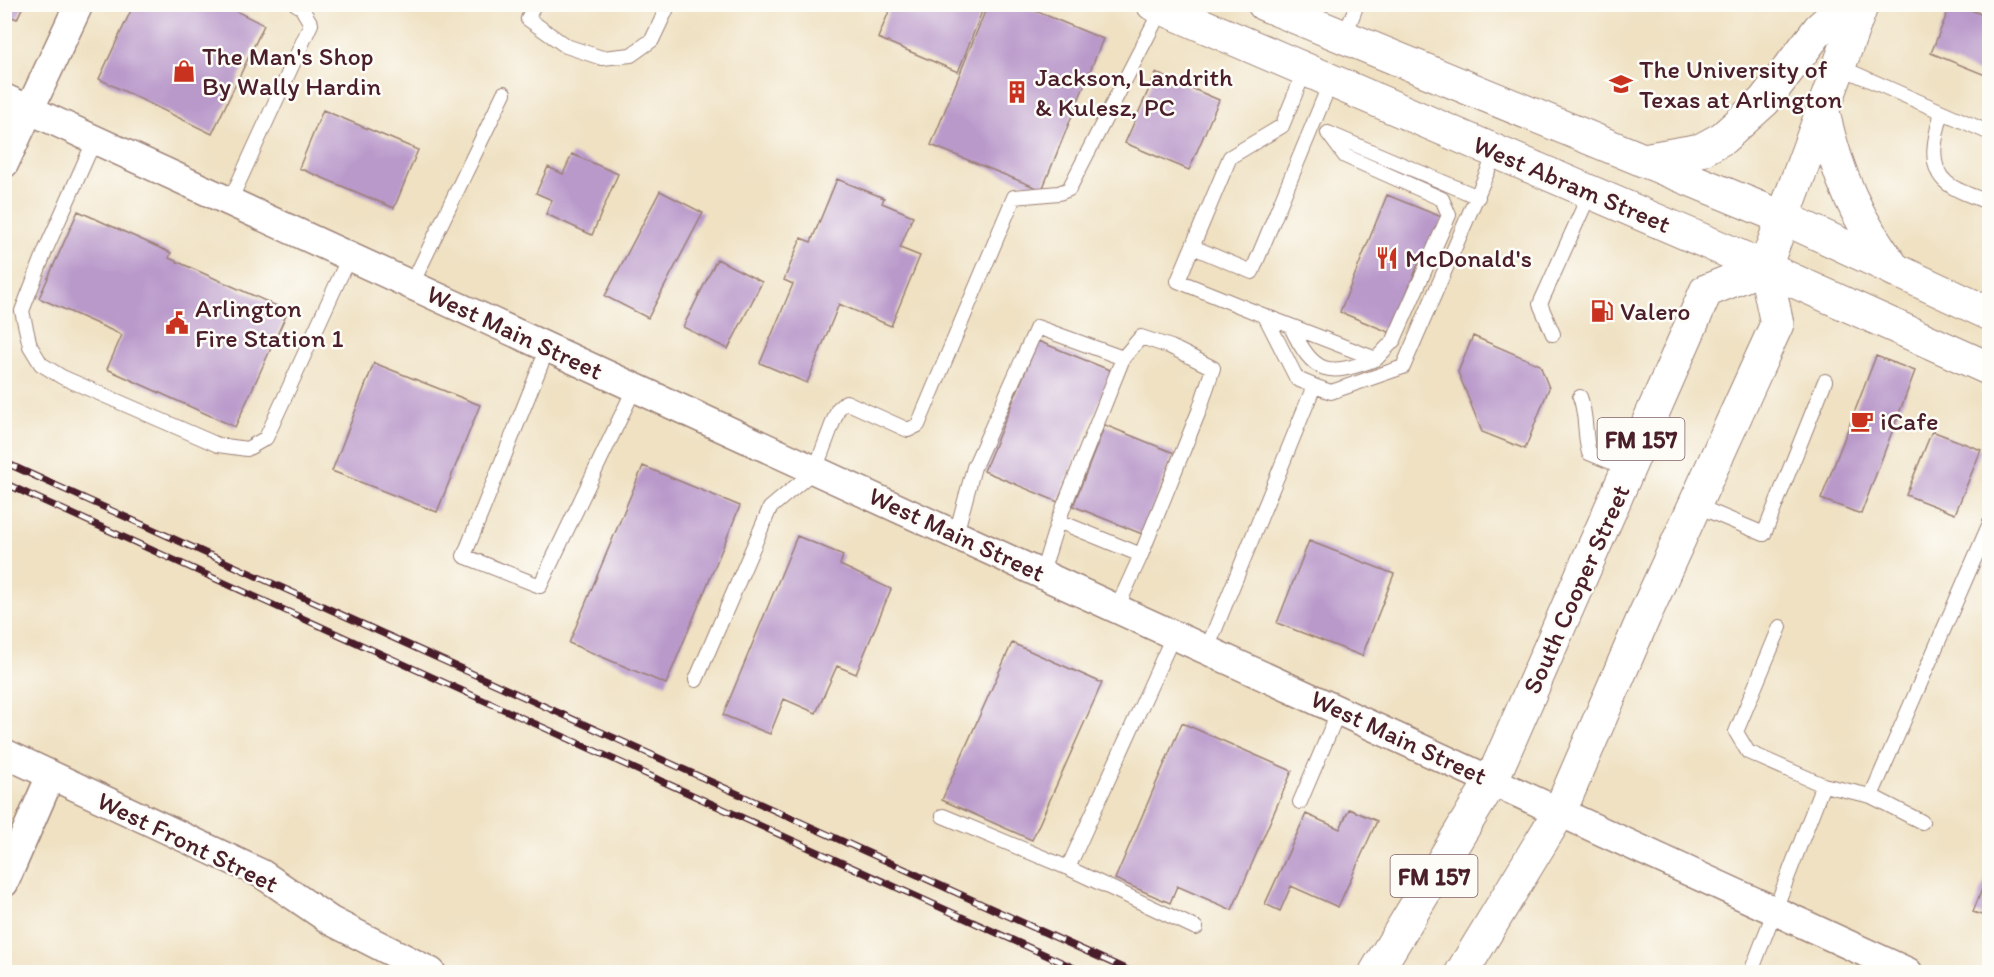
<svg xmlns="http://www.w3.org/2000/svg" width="1994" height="977" font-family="Itim,sans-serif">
  <rect width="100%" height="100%" fill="#fdfcf7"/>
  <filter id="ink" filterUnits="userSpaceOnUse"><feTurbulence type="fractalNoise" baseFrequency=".0167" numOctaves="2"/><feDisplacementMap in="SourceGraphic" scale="12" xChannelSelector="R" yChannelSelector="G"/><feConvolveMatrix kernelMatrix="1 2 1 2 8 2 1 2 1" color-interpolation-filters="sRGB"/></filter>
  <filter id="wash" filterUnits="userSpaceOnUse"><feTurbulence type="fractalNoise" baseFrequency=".008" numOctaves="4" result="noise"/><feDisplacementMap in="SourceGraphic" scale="24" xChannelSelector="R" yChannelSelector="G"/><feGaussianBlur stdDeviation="1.35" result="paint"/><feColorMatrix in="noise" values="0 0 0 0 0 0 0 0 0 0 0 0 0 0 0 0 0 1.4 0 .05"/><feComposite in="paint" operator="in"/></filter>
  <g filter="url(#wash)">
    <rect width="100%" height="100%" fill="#efe1c2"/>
    <g id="blocks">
      <path fill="#b999ca" d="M4 4H24L17 19 4 14Z
        M134 4H222L264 25 212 134 99 79Z
        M892 4H985L958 72 878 38Z
        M988 4H1019L1103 39 1042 190 931 145Z
        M1951 4H1957L1990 18V77L1931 53Z
        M1156 73 1219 100 1189 170 1125 143Z
        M323 110 418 150 394 208 299 168Z
        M572 154 618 174 592 235 546 214 552 200 536 193 548 167 563 174Z
        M837 179 884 198 882 203 913 216 900 248 920 256 891 326 839 304 807 383 760 363 793 284 784 280 801 238 811 242Z
        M660 191 703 213 648 318 605 296Z
        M1387 195 1444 218 1429 255 1423 252 1391 333 1340 312Z
        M78 211 171 253 169 258 288 311 235 427 107 369 122 335 39 298Z
        M717 259 762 282 728 349 683 327Z
        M1473 336 1540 365 1549 388 1525 449 1482 432 1458 372Z
        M1038 341 1112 371 1058 502 984 471Z
        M1876 356 1915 371 1861 514 1821 499Z
        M374 363 480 405 437 512 332 471Z
        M1105 425 1174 453 1142 534 1073 506Z
        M1932 431 1981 450 1955 514 1906 495Z
        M643 466 740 506 666 684 569 643Z
        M797 536 843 555 840 565 891 589 856 674 837 666 816 713 784 699 770 734 723 715Z
        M1309 541 1394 574 1362 656 1277 623Z
        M1012 643 1102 683 1032 840 942 800Z
        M1182 723 1292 771 1232 910 1177 886 1170 903 1115 879Z
        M1349 809 1377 821 1338 907 1291 886 1280 911 1265 904 1306 814 1340 829Z
        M1989 871H1990V918L1973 912Z"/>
    </g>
  </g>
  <g filter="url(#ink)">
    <use href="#blocks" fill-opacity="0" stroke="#9c8076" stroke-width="1.5"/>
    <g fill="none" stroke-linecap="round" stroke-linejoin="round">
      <g stroke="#9c8076" stroke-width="16">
        <path id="lane" d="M534 4 528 19 566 46 602 58 631 55 652 40 669 4
          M1981 4 1990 8
          M1344 38 1357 4
          M1840 67 1990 133
          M1305 70 1282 126 1230 157 1178 281 1265 316 1297 379 1314 386 1331 392 1403 367 1496 152
          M1942 112C1936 133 1926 166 1947 183 1957 192 1977 197 1990 203
          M1328 133 1478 197
          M95 139 46 249 22 311 30 346 41 364 62 377 218 445 247 449 266 438 350 255
          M230 201 311 24 301 7 296 4
          M1193 247 1252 272 1331 81
          M412 284 504 93
          M1265 316 1376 359 1394 340 1449 215 1442 199 1345 156 1328 133
          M1291 327C1314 375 1327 377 1376 359
          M1553 334 1540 304 1590 193
          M548 347 464 556 540 586 635 387
          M1580 397C1587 415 1584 434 1589 453L1628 469
          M1695 505 1764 534 1825 381
          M1058 521 1141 555 1117 608
          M956 534 974 467 1037 327 1123 358 1141 337 1171 347 1213 368 1199 411 1141 555
          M1042 573 1058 521 1123 358
          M1780 627 1736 732 1748 752 1823 785
          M1174 634 1068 868 1196 928
          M1207 649 1314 386
          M696 680 770 508 815 470 838 409 846 402 908 430 918 425 1014 197 1059 193 1069 189 1162 8
          M1871 796 1922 822
          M1300 802 1339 710
          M943 816 1068 868
          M1751 972 1823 785 1871 796 1990 523"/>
      </g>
      <g stroke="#9c8076" stroke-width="31">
        <path id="street" d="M4 98 1908 972
          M4 164 79 4
          M4 753 262 874 331 921 431 972
          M4 883 51 775"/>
      </g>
      <g stroke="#9c8076" stroke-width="35">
        <path id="secondary" d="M1153 4 1725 250 1990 369
          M1264 4 1784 218 1990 314"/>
      </g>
      <g stroke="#9c8076" stroke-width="35">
        <path id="primary" d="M1823 113C1837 174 1857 221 1895 270
          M1643 160 1701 150 1723 138 1764 101 1820 28 1847 4
          M1376 972 1492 780 1706 291 1765 267
          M1462 972 1560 811 1643 619 1777 324 1765 267 1862 4"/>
      </g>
      <use href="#lane" stroke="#fff" stroke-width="14"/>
      <use href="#street" stroke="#fff" stroke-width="28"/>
      <use href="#secondary" stroke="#fff" stroke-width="33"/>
      <use href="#primary" stroke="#fff" stroke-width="33"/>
      <g stroke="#4a1f2b" stroke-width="7">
        <path id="rail" d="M4 462 1132 972
          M4 483 1083 972"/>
      </g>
      <use href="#rail" stroke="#fdfcf7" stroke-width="4.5" stroke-dasharray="14" stroke-linecap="butt"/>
    </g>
  </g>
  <defs>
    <g id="shop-bare" transform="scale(1.8)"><path d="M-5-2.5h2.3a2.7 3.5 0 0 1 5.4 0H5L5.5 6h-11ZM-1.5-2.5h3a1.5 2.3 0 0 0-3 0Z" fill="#c8321e" stroke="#fdfcf7" stroke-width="2.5" paint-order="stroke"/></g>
    <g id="university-bare" transform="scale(1.8)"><path d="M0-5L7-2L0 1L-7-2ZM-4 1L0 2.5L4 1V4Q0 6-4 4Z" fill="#c8321e" stroke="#fdfcf7" stroke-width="2.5" paint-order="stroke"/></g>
    <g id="building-bare" transform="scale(1.8)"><path d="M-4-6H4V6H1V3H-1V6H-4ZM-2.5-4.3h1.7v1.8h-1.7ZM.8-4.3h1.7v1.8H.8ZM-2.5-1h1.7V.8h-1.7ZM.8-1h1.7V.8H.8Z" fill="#c8321e" stroke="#fdfcf7" stroke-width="2.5" paint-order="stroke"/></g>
    <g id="restaurant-bare" transform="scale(1.8)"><path d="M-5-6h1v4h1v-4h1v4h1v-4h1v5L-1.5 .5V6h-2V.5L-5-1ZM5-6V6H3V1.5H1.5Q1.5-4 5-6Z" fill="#c8321e" stroke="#fdfcf7" stroke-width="2.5" paint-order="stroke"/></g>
    <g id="fuel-bare" transform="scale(1.8)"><path d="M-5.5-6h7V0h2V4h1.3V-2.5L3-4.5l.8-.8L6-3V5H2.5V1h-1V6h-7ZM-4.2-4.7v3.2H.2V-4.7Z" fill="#c8321e" stroke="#fdfcf7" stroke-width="2.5" paint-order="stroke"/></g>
    <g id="civic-bare" transform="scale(1.8)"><path d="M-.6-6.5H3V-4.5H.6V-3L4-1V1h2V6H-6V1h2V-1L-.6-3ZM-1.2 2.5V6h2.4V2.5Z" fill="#c8321e" stroke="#fdfcf7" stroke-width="2.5" paint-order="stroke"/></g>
    <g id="cafe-bare" transform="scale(1.8)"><path d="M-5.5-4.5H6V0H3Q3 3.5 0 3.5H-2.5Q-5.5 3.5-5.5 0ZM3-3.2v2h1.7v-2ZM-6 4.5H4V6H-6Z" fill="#c8321e" stroke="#fdfcf7" stroke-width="2.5" paint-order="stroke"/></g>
  </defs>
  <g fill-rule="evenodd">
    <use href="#shop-bare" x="184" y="71"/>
    <use href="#university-bare" x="1621" y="84"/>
    <use href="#building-bare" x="1017" y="92"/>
    <use href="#restaurant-bare" x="1387" y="258"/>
    <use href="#fuel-bare" x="1602" y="311"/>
    <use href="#civic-bare" x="177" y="323"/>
    <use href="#cafe-bare" x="1862" y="421"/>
  </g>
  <g text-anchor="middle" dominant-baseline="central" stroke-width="5" stroke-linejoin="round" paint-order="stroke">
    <g fill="#fdfcf7" stroke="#806168" stroke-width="1.5">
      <rect x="1597.5" y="418" width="87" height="42" rx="4.5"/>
      <rect x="1390.5" y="855" width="87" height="42" rx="4.5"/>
    </g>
    <g font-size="24" font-weight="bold" fill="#4a1f2b">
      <text x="1641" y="439">FM 157</text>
      <text x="1434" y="876">FM 157</text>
    </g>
    <g font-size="26" fill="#4a1f2b" stroke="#fdfcf7" text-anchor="start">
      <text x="202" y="56">The Man's Shop<tspan x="202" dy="30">By Wally Hardin</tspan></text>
      <text x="1639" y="69">The University of<tspan x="1639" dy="30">Texas at Arlington</tspan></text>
      <text x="1035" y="77">Jackson, Landrith<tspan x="1035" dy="30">&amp; Kulesz, PC</tspan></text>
      <text x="1405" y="258">McDonald's</text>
      <text x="195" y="308">Arlington<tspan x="195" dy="30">Fire Station 1</tspan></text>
      <text x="1620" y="311">Valero</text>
      <text x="1880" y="421">iCafe</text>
    </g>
    <g font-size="26" fill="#4a1f2b" stroke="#fdfcf7">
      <text transform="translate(1572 184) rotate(23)">West Abram Street</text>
      <text transform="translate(515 332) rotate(25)">West Main Street</text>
      <text transform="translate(957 534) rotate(25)">West Main Street</text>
      <text transform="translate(1576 589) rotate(-66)">South Cooper Street</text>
      <text transform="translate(1399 737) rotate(25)">West Main Street</text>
      <text transform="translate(188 842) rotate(26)">West Front Street</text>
    </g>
  </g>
  <rect width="1994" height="977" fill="none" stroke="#fdfcf7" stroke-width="24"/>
</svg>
